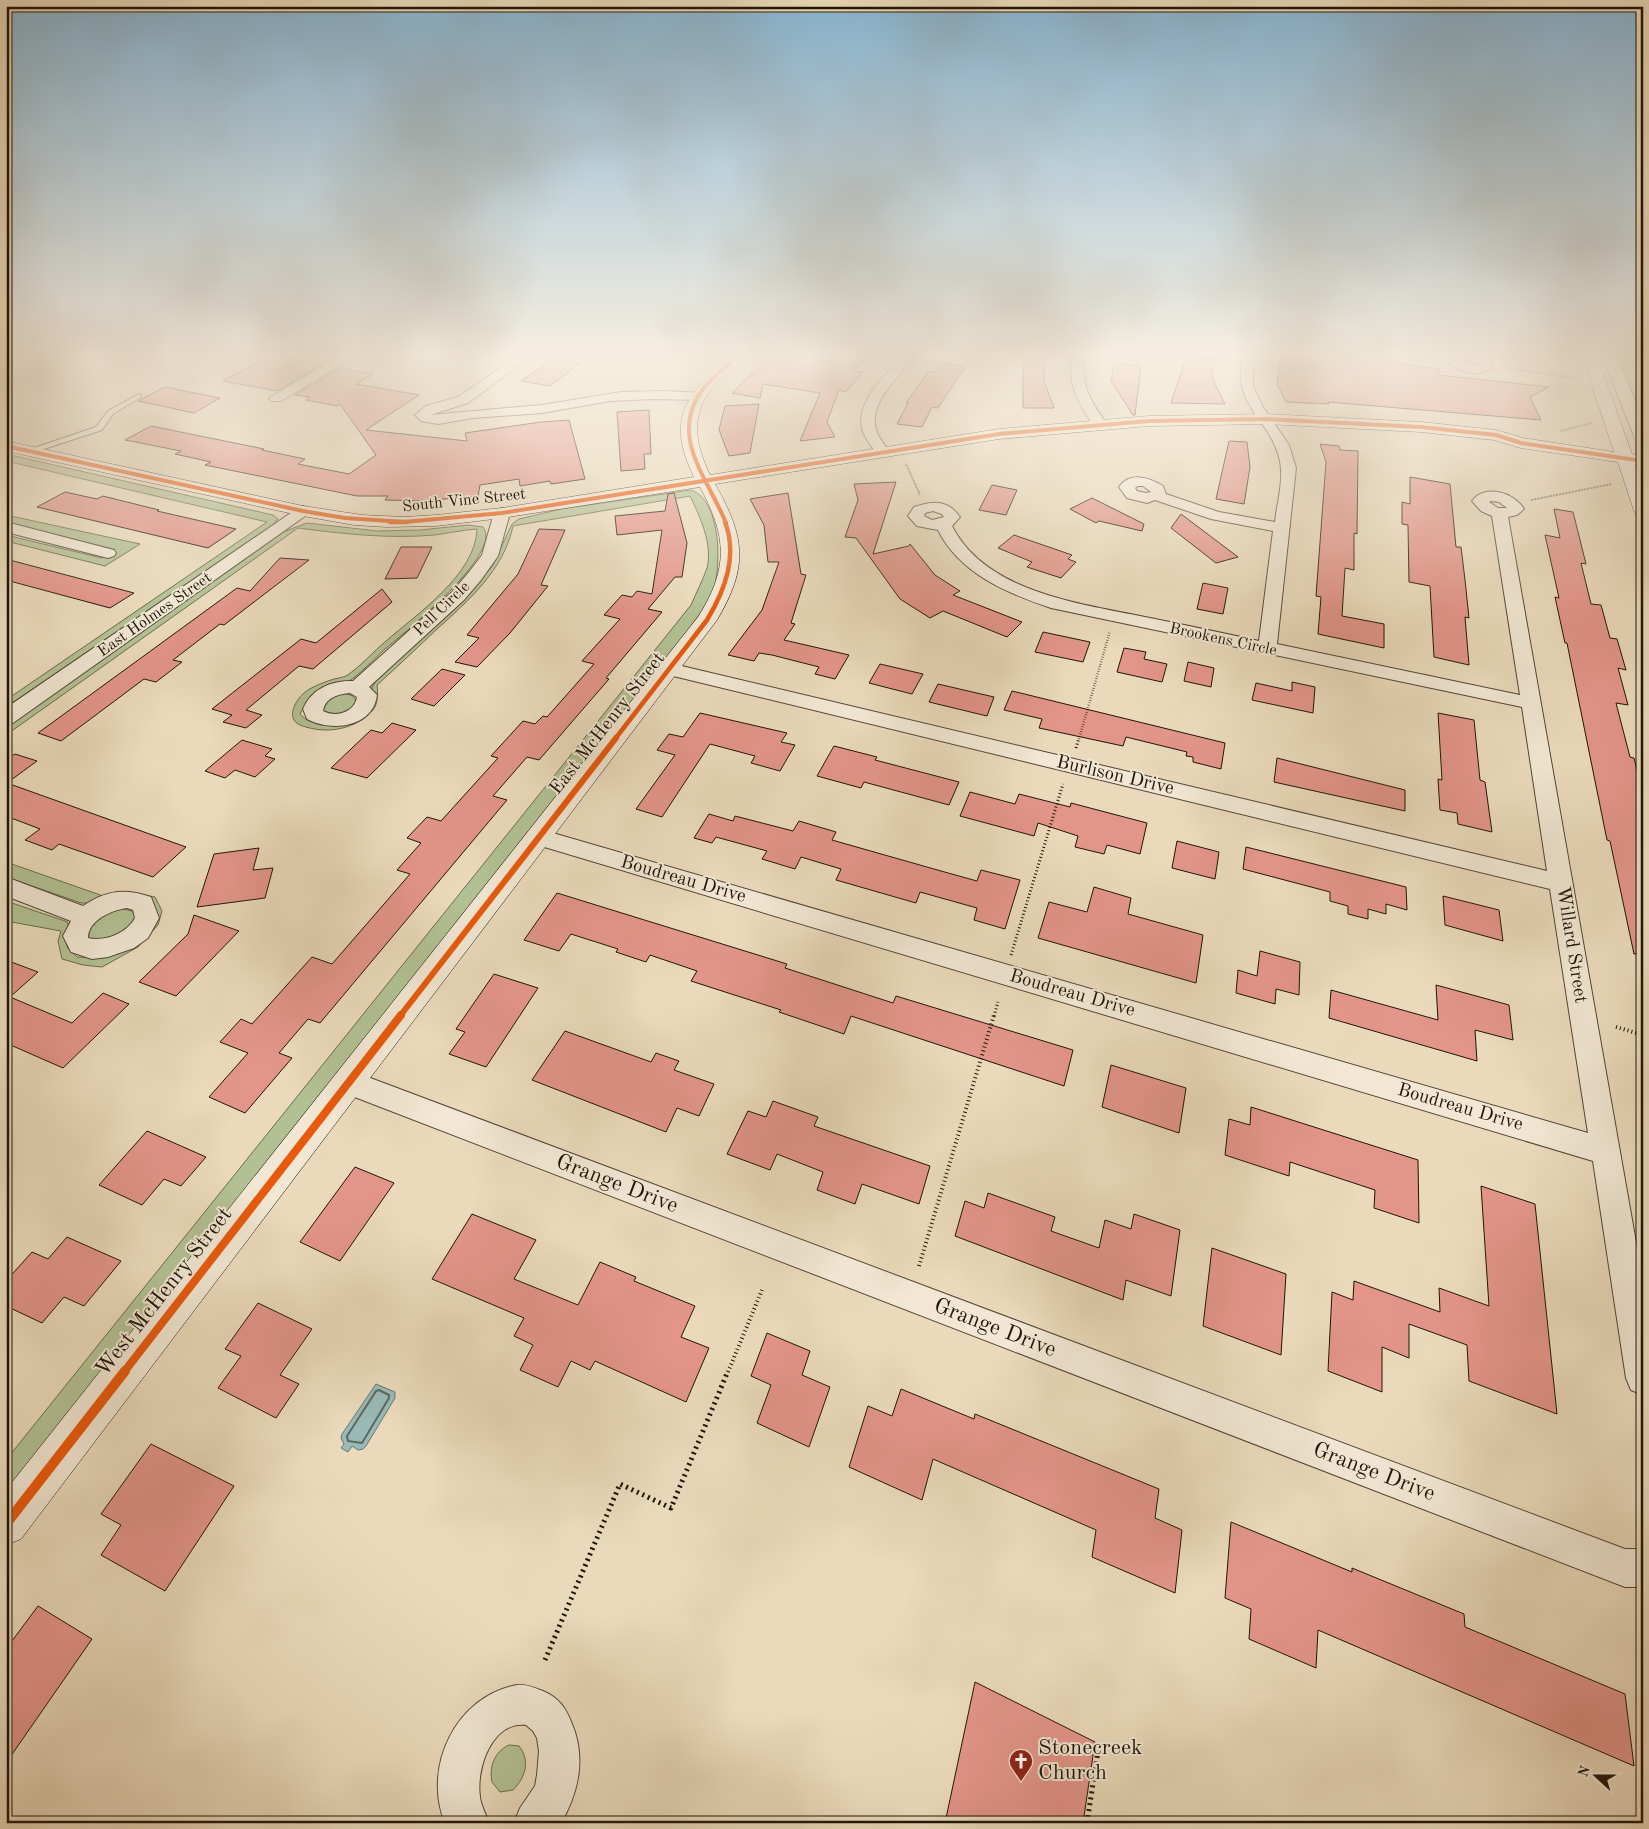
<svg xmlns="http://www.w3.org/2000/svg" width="1649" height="1829" font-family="'Old Standard TT',serif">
  <rect width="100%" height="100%" fill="#eadabb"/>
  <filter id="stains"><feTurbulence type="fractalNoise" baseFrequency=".004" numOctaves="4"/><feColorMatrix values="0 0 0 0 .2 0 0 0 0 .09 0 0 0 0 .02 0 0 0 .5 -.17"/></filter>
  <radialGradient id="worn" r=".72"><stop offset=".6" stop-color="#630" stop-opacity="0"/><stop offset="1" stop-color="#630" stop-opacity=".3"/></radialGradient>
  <path fill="#b2c193" stroke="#686b4e" d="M1617 355H1643V418Z
    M6 454 273 515 278 519 272 526 6 707V700L267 522 6 461Z
    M691 490C722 500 722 570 712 595 707 606 697 617 690 627L6 1490V1460L691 605C696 593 703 580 707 568 713 544 700 517 690 496L513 526C504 570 468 601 436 630 417 648 397 667 377 685 378 693 378 704 373 710 356 729 329 734 306 727 302 726 296 724 294 720 289 711 298 698 304 693 311 687 322 683 331 680 336 678 342 678 346 676 360 667 373 652 386 641 417 614 476 574 477 529 463 530 449 533 435 535 389 539 344 534 298 528L6 735V726L283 532 307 523 377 531 420 530 468 525 483 527C504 553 404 633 385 649 373 660 361 673 348 682 325 696 314 684 300 714 311 726 328 726 344 725L372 692V687L376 681 478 584 493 565 512 524 519 519 561 509Z
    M6 515 140 544 105 566 6 541V535L102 558 115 550 6 524Z
    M344 693 353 696 357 702 347 714 327 717 318 705 321 701Z
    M6 862 106 897 124 892 155 897 162 911 158 925 138 947 102 967 83 965 62 959 58 941 61 931 6 921V901L68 922 67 947 77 957 102 958 118 953 150 904 81 903 6 877Z
    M119 908 132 911 137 919 125 937 86 942 85 931 95 918Z
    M509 1745 519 1746C531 1761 525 1778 513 1790L500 1792 492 1782C489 1767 494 1752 509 1745Z"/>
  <path fill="#99bab6" stroke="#687871" d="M376 1384 395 1392V1398L366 1446 363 1449 358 1450 352 1446 348 1452 341 1448 344 1444 341 1438 342 1434Z"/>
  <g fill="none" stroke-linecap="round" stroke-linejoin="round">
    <path stroke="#5c6860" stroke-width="2" d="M379 1390 389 1395V1398L362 1443 348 1441 347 1436 376 1391Z"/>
  </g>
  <path fill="#e3958a" stroke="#1f1509" d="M272 355 322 365 277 391 223 381Z
    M781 355 832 362 839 355H868L855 371 863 372 846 392 839 390 827 422 835 437 800 441 820 393 763 384 760 398 732 393 767 359 776 360Z
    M1023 355H1044V381L1054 408H1023Z
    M1187 355 1216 359 1212 372 1214 382 1225 404 1171 403Z
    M1281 355H1334L1363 359V355L1382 358V361L1439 369V375L1549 387 1530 397 1541 420 1328 402 1329 404 1286 402 1277 384Z
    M553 359 580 363 550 386 521 381Z
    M941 363 965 367 938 408 932 407 922 427 897 424 908 403H906L929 371 935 372Z
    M1114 363 1141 366 1135 415H1133L1111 381Z
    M340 368 373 374 356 384 419 395 366 430 467 441 465 433 541 422 569 420 585 479 551 484 550 481 520 486 519 479 480 485 478 496 422 501 385 500 388 496H357L205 465 211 462 175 454 181 451 125 440 151 426 264 449 262 450 305 459 298 464 349 474 376 455 340 404 337 406 306 400 310 397 295 395Z
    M165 387 220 398 194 413 138 401Z
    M759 404 750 453 729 456 719 430 725 406Z
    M649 410 651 454H644L645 469 621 471 617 412Z
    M1229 441 1247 442 1250 467 1244 504 1216 499Z
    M1320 444 1339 446 1340 450 1358 451 1357 534 1354 533V570L1345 568 1342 616 1384 624V648L1318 634 1321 597 1316 596 1326 462Z
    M1410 477 1450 484 1456 547H1461L1465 580 1469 618 1465 617 1469 665 1434 657 1430 586 1409 582 1408 525 1402 524V502L1410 504Z
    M896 482 873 554 909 546 910 544 935 575 960 591 953 595 1022 622 1007 637 943 611 930 618 900 599 856 538 845 537 858 500 854 484Z
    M992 485 1017 490 1006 515 979 510Z
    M65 492 97 499 103 496 159 510 157 511 236 529 208 548 37 507Z
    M674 493 687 543 682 577H675L648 609 662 612 606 678 609 679 539 760 527 757 493 796 507 800 320 1023 308 1019 279 1053 292 1058 245 1113 209 1097 248 1053 220 1042 241 1019 252 1024 312 957 332 964 410 874 397 870 421 843 407 838 427 817 441 821 498 758 491 756 523 721 535 724 543 716 547 717 594 664 582 661 620 619 604 615 622 595 632 597 637 591 652 594 662 530 617 535 615 516 665 511 668 494Z
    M788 493 801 574 806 575 791 623 795 624 784 640 849 655 835 679 815 674 819 667 772 655 759 653 754 661 728 655 762 610 779 562H768L764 525 750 499Z
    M1092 498 1144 524 1142 531 1099 521 1096 523 1070 509Z
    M1554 509 1573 512 1586 564 1581 563 1591 604 1601 605 1610 638 1617 639 1626 670 1618 668 1628 705 1616 703 1630 757 1634 758 1643 793V953L1634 954 1610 841 1607 840 1567 643H1565L1555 597 1559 598 1545 535 1560 538Z
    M1181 514 1238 557 1216 563 1171 528Z
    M539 529 565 530 541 585 548 586 510 633 477 667 455 662 479 638 467 635 518 574Z
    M1014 535 1072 555 1068 559 1076 562 1061 578 1027 567 1032 562 998 548Z
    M401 547H432L417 578 385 579Z
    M280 558 309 560 224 625 220 624 173 660 182 662 156 682 144 679 61 741 38 733 237 588 250 591Z
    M6 559 134 593 110 608 6 580Z
    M1203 583 1228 588 1223 614 1197 609Z
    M382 589 392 602 313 669 299 666 246 710 262 715 246 728 223 722 232 715 212 709 301 639 316 643Z
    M1043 632 1090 642 1083 662 1035 652Z
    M1124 648 1146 652 1144 659 1167 664 1162 682 1117 672Z
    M1188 662 1214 668 1211 687 1184 681Z
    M880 664 923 674 912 694 869 683Z
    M442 669 465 675 434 706 411 699Z
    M1292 682 1315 687 1313 713 1252 700 1256 683 1292 691Z
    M938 684 994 697 987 716 929 702Z
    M1012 691 1225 743 1221 769 1193 762V757L1186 756 1187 752 1126 737 1123 746 1039 728 1042 719 1004 710Z
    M700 713 787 733 781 742 795 745 780 771 751 763 755 756 710 744 662 817 636 809 675 755 657 750 669 734 683 737Z
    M1438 713 1474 720 1480 780 1485 782 1492 832 1458 824 1457 813 1440 810 1438 779 1442 780Z
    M392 723 416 730 367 778 331 768 371 730 382 733Z
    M242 740 272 749 265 756 275 759 255 777 235 770 225 778 205 771Z
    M834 746 877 757 875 760 959 782 949 805 864 782 861 788 817 776Z
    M15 754 37 761 7 783 186 847 153 877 59 844 52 850 25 840 40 829 14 819H6V760Z
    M1277 758 1405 790V811L1274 782Z
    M970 792 1015 804 1019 794 1070 807 1071 803 1147 823 1140 854 1107 845 1104 854 1075 847 1078 836 1038 823 1034 836 960 816Z
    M709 814 733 821 735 816 793 831 799 821 836 832 832 840 941 871 977 881 981 870 1020 880 1005 929 974 920 977 908 920 892 916 903 836 880 841 869 801 857 795 869 762 859 767 851 716 837 712 843 694 838Z
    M1177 841 1219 852 1215 879 1172 868Z
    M1246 847 1406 887 1407 910 1386 904V914L1368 909V919L1348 914V906L1330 901V892L1243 869Z
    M259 848 253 870 273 868 265 898 197 907 214 854Z
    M1094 887 1131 898 1128 914 1203 935 1196 983 1038 938 1049 902 1087 912Z
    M557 893 787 964 785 968 893 1003 896 996 1073 1050 1064 1086 851 1016 844 1034 779 1012 781 1010 691 981 697 971 650 955 646 962 616 952 618 949 571 934 559 951 524 940Z
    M1443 896 1499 910 1503 941 1445 925Z
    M194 915 239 931 176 996 139 982 188 934Z
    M1260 951 1300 962 1299 995 1276 989 1275 1004 1236 993 1238 970 1257 976Z
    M6 960 38 972 10 997 72 1023 103 993 129 1004 63 1068 6 1043Z
    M494 974 538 988 486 1067 449 1054 465 1032 456 1029Z
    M1436 985 1509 1005 1513 1040 1475 1030 1477 1061 1329 1018 1331 990 1438 1020Z
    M565 1031 651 1062 656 1053 679 1061 674 1070 714 1084 699 1116 677 1108 666 1132 532 1080Z
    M1111 1065 1186 1088 1179 1133 1102 1107Z
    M773 1101 818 1117 814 1126 930 1166 919 1204 862 1184 855 1204 817 1190 823 1172 777 1154 770 1170 727 1154 748 1111 766 1117Z
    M1251 1107 1418 1160 1419 1223 1374 1208 1375 1190 1290 1162 1289 1176 1225 1155 1229 1119 1250 1125Z
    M147 1131 206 1157 181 1186 164 1179 142 1205 99 1185Z
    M355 1167 394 1183 340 1261 300 1242Z
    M1481 1186 1535 1204 1557 1414 1469 1381 1467 1345 1409 1324V1358L1382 1347V1392L1328 1371 1332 1292 1353 1300 1354 1281 1440 1312 1439 1288 1489 1306Z
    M988 1193 1055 1217 1051 1231 1099 1248 1105 1220 1131 1229 1134 1214 1180 1230 1171 1296 1126 1280 1123 1300 955 1236 965 1201 984 1208Z
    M472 1214 536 1240 514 1279 578 1305 600 1262 636 1277 634 1281 695 1306 681 1337 709 1348 686 1402 595 1361 590 1370 571 1361 558 1387 520 1370 533 1345 514 1336 524 1318 432 1279Z
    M67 1237 121 1261 84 1306 64 1297 42 1323 6 1306V1281L32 1252 48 1259Z
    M1212 1248 1286 1274 1281 1355 1203 1326Z
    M258 1303 312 1329 280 1375 299 1384 276 1418 218 1388 241 1356 225 1349Z
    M767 1333 810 1351 802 1375 830 1387 809 1447 757 1423 771 1385 751 1376Z
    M901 1389 974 1419 975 1414 1159 1489 1155 1518 1182 1530 1175 1593 1092 1557 1096 1530 933 1459 922 1500 849 1467 868 1406 892 1416Z
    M151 1444 234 1486 165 1591 101 1555 121 1525 101 1514Z
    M1231 1522 1352 1572V1568L1464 1614 1465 1627 1625 1694 1634 1766 1318 1630 1316 1668 1249 1639 1251 1609 1225 1598Z
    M38 1606 92 1639 6 1763V1649Z
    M975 1682 1095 1742 1083 1823H945Z"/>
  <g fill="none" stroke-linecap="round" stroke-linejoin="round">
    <g stroke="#524636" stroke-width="2">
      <path id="lane" d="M139 394 141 395V397L113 414 102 430 32 453 25 451 96 427 108 411Z"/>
    </g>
    <g stroke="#524636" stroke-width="2">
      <path id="street" d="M342 355H357L281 401H271L269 398Z
        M519 355H533L468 403 430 415 542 405 621 392 665 391 703 393 705 396 698 400 654 399 610 401 542 413 473 418 438 424 421 421 415 415 426 406 458 397Z
        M903 355H913L914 357C899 378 866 403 877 432 880 440 886 446 890 452L888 455H878C873 448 866 440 863 432 853 403 887 374 903 355Z
        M1073 355H1085C1079 383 1091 402 1107 424L1105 427H1095C1079 404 1066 384 1073 355Z
        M1243 355H1255L1253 374V386L1263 407 1289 445 1296 468 1277 644 1520 695 1492 516 1481 511 1472 501C1485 483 1515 493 1524 509L1517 515 1508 517 1643 1282V1395L1631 1390 1626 1378 1593 1161 531 843 528 837 531 831 539 829 1588 1133 1550 889 669 675 662 673 660 669 662 665 669 663 1547 871 1522 707 1051 608C1007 593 960 574 938 530L917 526 908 516 914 507C933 501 947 499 960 517L952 526C985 591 1076 603 1140 616 1180 624 1219 632 1259 641L1273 531 1211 519 1155 500 1147 503 1127 498 1119 487C1130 471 1150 478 1163 486L1166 494 1219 512 1275 522C1277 502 1285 477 1279 457 1267 414 1232 408 1243 355ZM1138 486H1143L1151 492 1146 493 1137 491 1135 488ZM1491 501 1499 502 1507 508H1498L1489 502ZM933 511 942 514 944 517 932 520 924 516 925 513Z
        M1452 355 1484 356 1493 366C1482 379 1455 372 1446 360ZM1460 360 1476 362 1479 365 1468 364Z
        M303 506 308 508 311 511 308 514 13 723 6 724V708L298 508Z
        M502 508 507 510 510 513 498 556 481 580 464 600 369 687 377 695C373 728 331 732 307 719L303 709C311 689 332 680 353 681L452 592 469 572 482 555 494 513 497 510ZM350 693 357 697C355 712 336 718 323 711 325 698 338 694 350 693Z
        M6 522 114 550 116 553 114 556 108 558 6 532Z
        M6 877 83 906C106 890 125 888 151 897L159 918 148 938 134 948 108 957 92 959 71 952 63 936 71 921 6 896ZM127 908 133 910 135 918C127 933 105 942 88 938 88 920 112 910 127 908Z
        M349 1070 1625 1549H1643V1587H1625L339 1091 335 1082 339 1073Z
        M517 1685C527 1684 534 1688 543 1691 559 1698 566 1708 572 1724 586 1757 579 1792 561 1823H514L520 1808 535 1786 537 1775 539 1751 537 1738 533 1731 526 1725C491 1721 476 1770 480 1797 481 1806 486 1814 489 1823H445C422 1767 456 1696 517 1685Z"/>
    </g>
    <g stroke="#1f1509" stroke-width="1">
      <path id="secondary" d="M731 355H746C739 365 727 373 718 382 689 411 694 441 710 475L999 429 1149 416 1266 414 1421 422 1496 430 1523 438 1614 452 1582 355H1596L1632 454 1643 456V466L1635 465 1643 485V516L1637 515 1634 511 1618 462 1521 448 1494 440 1421 432 1266 424 1149 426 999 439 715 484C745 537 749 566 717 620L21 1539 6 1545V1490L698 617C729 568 727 537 700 487L502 518 436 526 387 527 354 525 303 516 6 451V441L303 506 362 515 404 517 436 515 502 508 694 477C665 418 687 394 731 355Z
        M1602 355H1616L1643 419V444L1637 442 1635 439Z"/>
    </g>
    <path stroke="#1f1509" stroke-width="2" stroke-dasharray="0.5 1" stroke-linecap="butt" d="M1502 368 1578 378
      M1561 431 1592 423
      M906 464 920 495
      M1531 500 1612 484"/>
    <path stroke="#1f1509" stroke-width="2.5" stroke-dasharray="0.5 2" stroke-linecap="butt" d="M1079 739 1110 631"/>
    <path stroke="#1f1509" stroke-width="3" stroke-dasharray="1 2.5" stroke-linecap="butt" d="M1076 748 1079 738
      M1011 955 1063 784
      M994 1016 998 1002"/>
    <path stroke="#1f1509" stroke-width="4" stroke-dasharray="1 3" stroke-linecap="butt" d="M1616 1027 1643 1035
      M919 1266 994 1015
      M728 1372 762 1290"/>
    <path stroke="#1f1509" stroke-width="5" stroke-dasharray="2 4" stroke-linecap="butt" d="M545 1660 620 1484 671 1508 728 1371
      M1087 1823 1098 1751"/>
    <use href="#lane" fill="#f1e7d3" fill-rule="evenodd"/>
    <use href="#street" fill="#f1e7d3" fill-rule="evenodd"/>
    <use href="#secondary" fill="#f1e7d3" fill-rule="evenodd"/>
    <g stroke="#f1e7d3" stroke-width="5.5">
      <path id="cycleway-far4" d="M6 446 303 511 345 518 404 522 502 513 999 434 1149 421 1266 419 1421 427 1496 435 1521 443 1643 461
        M726 523C709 480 667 436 703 389 713 376 727 366 739 355"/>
    </g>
    <g stroke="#f1e7d3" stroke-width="7">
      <path id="cycleway-far3" d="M390 522H407
        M615 739 707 620C725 590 738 556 725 522"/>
    </g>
    <g stroke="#f1e7d3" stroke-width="9">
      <path id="cycleway-far2" d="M400 1016 616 738"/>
    </g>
    <g stroke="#f1e7d3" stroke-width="11">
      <path id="cycleway-far1" d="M124 1372 401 1015"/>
    </g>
    <g stroke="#f1e7d3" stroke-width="13">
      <path id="cycleway" d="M6 1524 125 1371"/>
    </g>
    <use href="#cycleway-far4" stroke="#e8590c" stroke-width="4"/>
    <use href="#cycleway-far3" stroke="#e8590c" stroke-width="4.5"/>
    <use href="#cycleway-far2" stroke="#e8590c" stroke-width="6"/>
    <use href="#cycleway-far1" stroke="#e8590c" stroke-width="8"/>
    <use href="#cycleway" stroke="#e8590c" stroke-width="10"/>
  </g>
  <linearGradient id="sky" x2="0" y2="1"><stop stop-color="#88b6d4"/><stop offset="0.58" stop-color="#f6eee0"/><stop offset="1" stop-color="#f6eee0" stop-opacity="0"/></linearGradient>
  <rect width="1649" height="611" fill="url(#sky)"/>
  <defs>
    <g id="church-pin" transform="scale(1.25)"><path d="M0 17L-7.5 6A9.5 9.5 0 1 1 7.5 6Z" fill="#8f2418" stroke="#f1e7d3"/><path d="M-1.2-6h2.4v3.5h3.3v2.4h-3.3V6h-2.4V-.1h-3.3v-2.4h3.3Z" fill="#fff"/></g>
  </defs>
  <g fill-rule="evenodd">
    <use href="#church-pin" x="1021" y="1761"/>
  </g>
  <g text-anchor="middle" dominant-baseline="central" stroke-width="4" stroke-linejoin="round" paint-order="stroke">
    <g font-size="16" fill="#1f1509" stroke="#f1e7d3">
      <text transform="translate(464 501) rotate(-6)">South Vine Street</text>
      <text transform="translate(442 609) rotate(-44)">Pell Circle</text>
      <text transform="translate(155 615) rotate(-35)">East Holmes Street</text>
      <text transform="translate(1223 640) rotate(12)">Brookens Circle</text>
    </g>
    <g font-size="19" fill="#1f1509" stroke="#f1e7d3">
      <text transform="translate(608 724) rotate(-52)">East McHenry Street</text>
      <text transform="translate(1115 776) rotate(13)">Burlison Drive</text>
      <text transform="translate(683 880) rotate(16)">Boudreau Drive</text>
      <text transform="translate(1571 945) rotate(81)">Willard Street</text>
      <text transform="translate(1072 994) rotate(16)">Boudreau Drive</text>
      <text transform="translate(1460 1108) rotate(16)">Boudreau Drive</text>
    </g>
    <g font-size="22" fill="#1f1509" stroke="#f1e7d3">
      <text transform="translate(617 1184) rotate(21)">Grange Drive</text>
      <text transform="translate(164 1292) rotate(-52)">West McHenry Street</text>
      <text transform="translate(995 1328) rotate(21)">Grange Drive</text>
      <text transform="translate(1374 1472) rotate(21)">Grange Drive</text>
    </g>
    <g font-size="22" fill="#1f1509" stroke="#f1e7d3" text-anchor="start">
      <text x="1038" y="1748">Stonecreek<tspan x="1038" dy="25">Church</tspan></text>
    </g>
  </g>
  <rect width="1649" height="1829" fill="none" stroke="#eadabb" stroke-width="25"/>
  <rect x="8" y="8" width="1634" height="1814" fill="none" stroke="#1f1509" stroke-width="2.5"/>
  <rect x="12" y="12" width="1624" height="1804" fill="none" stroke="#1f1509"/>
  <g transform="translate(1596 1776) rotate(291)" stroke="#f1e7d3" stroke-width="4" paint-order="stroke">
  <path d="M0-4L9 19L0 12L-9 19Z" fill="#1f1509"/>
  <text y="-8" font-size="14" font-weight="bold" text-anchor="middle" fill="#1f1509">N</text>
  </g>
  <rect width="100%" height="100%" filter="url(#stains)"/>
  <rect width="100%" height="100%" fill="url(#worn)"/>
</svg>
